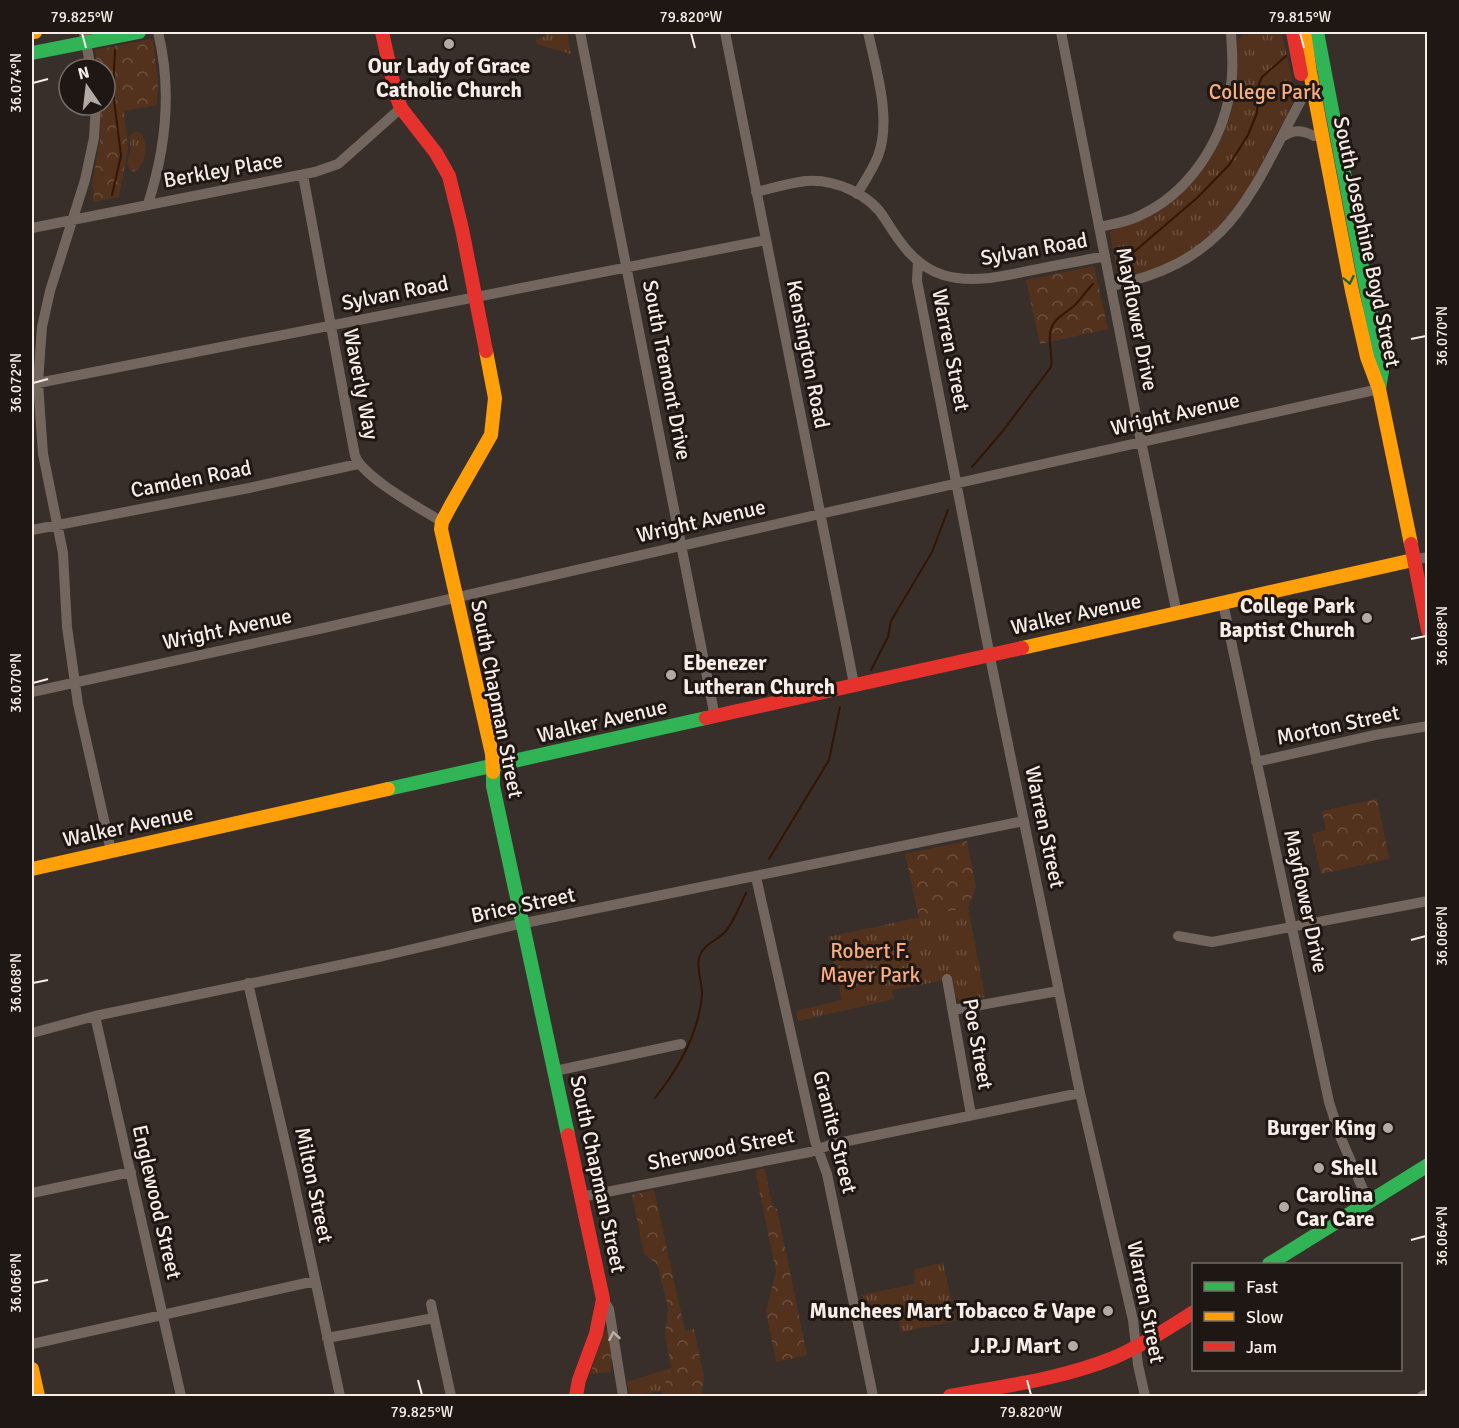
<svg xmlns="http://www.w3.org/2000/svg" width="1459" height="1428" font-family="Signika,sans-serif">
  <defs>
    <pattern id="grass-tufts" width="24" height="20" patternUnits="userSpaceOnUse" patternTransform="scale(1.5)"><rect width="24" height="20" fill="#53321d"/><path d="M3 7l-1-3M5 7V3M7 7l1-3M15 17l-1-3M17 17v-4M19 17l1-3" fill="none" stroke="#6c503e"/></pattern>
    <pattern id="forest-crowns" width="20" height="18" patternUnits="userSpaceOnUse" patternTransform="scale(1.5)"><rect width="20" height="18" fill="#53321d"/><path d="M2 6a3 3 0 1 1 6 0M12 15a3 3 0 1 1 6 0" fill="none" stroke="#6c503e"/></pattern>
  </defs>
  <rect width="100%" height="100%" fill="#382f2a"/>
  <path fill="url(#grass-tufts)" d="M546 32H567L571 54 537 44 535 40 546 36Z
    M1263 32H1281C1284 44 1296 90 1294 98 1289 114 1279 129 1271 144 1262 162 1253 183 1241 200 1213 237 1170 274 1121 277L1117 273 1110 232C1121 225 1143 221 1157 213 1197 188 1226 143 1235 96 1238 78 1237 59 1237 41L1244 35Z
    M134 132H138L142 134C148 146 146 163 135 172L131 171 127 164 131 150 129 137Z
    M968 907 985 997 960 1001 954 996 951 979 892 990 894 999 798 1021 796 1011 842 1000 828 937Z
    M943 1263 956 1321 901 1332 897 1314 867 1320 862 1295 914 1284 915 1269Z
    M671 1368 662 1391 630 1396 627 1382Z"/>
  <path fill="url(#forest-crowns)" d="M150 39 153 40 158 82 157 105 124 111 128 148 119 197 93 202 94 191 92 185 100 141 101 105H105V69H98L95 50Z
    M1094 266 1108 329 1040 344 1026 280Z
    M1377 799 1389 859 1321 874 1312 834 1326 830 1322 811Z
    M967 841 976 887 968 907 919 918 905 854Z
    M765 1169 772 1206 777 1209 807 1355 776 1362 766 1311 776 1271 755 1170Z
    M654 1190 685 1331 694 1329 704 1377 701 1396H663L662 1391 671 1368 665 1334 668 1307 657 1264 644 1254 632 1195Z
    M605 1330H608L612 1355 611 1372 590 1374Z"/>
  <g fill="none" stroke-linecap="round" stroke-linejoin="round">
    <path stroke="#331504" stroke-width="2" d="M1343 32H1344
      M112 195 121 156 113 92 115 50
      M1122 262 1197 198 1229 165 1248 135 1257 113 1259 84 1262 77 1286 56
      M972 467 1002 432 1051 367C1053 354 1047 341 1051 329 1054 318 1066 313 1074 306 1081 299 1086 291 1093 284
      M871 670 888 637 891 621 932 552 948 510
      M769 859 829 760 840 707
      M655 1098C678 1069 699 1032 702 995 703 983 696 971 699 958 703 944 715 942 724 933 732 926 741 903 746 893"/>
    <path stroke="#73665f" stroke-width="10" d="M84 32 91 69
      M580 32 715 717
      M725 32 854 684
      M1061 32 1141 441 1177 614
      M96 105 94 138 85 180 50 291 42 327 38 383 43 454 63 553 67 627 78 704 111 851
      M1282 137C1294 129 1302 130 1314 136
      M303 175 355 456C364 478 420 508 442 522
      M756 192C773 188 789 183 806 181 835 179 870 194 885 219 900 243 915 266 943 275 973 284 1003 276 1033 270 1057 265 1081 261 1105 256
      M857 194C864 182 873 169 878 156 892 119 876 70 868 32
      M148 204C166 148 172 89 158 32
      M1099 227C1113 224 1127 222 1139 216 1188 194 1222 143 1230 91 1234 71 1232 51 1231 32
      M32 228 315 172 338 164 401 108
      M918 262 917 281 991 662 1080 1093 1133 1320 1138 1365 1145 1396
      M1111 286C1235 260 1250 192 1305 93
      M33 384 766 240
      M32 530 249 488 358 464
      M1413 560 1428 557
      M1223 603 1329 1102 1340 1136 1368 1201
      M32 692 328 627 820 514 1379 389
      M1256 762 1375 735 1428 726
      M756 877 815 1141 827 1174 873 1396
      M1178 936 1212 942 1428 901
      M947 979 971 1115
      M248 983 292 1172 340 1396
      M953 1010 1058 991
      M95 1016 181 1396
      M32 1033 95 1016 383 956 515 925 1024 821
      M555 1071 681 1044
      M32 1193 131 1172
      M581 1197 810 1152 833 1144 1080 1093
      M603 1299 609 1309 623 1396
      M431 1304 451 1396
      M327 1338 434 1318
      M32 1344 315 1281
      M1422 1396 1428 1394"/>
    <path stroke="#30b455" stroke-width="14" d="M1317 32 1382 371 1379 389
      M32 53 139 32
      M493 772V786L568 1135
      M388 789 706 718
      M1269 1264 1428 1165"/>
    <path stroke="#ff9f0a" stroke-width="14" d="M32 32H35
      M1304 32 1310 72 1352 291 1367 357 1379 389 1411 544
      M486 351 495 398 491 435 451 505 442 522 441 529 492 754 493 772
      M1022 648 1413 560
      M32 869 388 789
      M32 1369 38 1396"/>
    <path stroke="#e5322d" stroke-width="14" d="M382 32 396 95 401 108 436 153 449 176 462 229 486 351
      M1293 32 1301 74
      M1411 544 1428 630
      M706 718 1022 648
      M568 1135 603 1299 596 1334 579 1380 576 1396
      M950 1396C1004 1386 1061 1379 1113 1358 1142 1346 1168 1328 1194 1312"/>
  </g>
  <defs><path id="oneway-chevron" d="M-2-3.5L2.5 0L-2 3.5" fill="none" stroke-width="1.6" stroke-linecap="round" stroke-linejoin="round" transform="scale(1.5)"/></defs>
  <use stroke="#275e31" href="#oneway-chevron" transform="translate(1349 280) rotate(78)"/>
  <use stroke="#bcb0a9" href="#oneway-chevron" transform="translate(614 1336) rotate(-100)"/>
  <path fill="none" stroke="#f7ece6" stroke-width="2" d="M82 33 86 48M691 33 695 48M1300 33 1304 48M33 83 48 79M1411 339 1426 336M33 383 48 379M1411 639 1426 636M33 683 48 679M1411 940 1426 936M33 983 48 980M1411 1240 1426 1236M33 1283 48 1280M418 1380 422 1395M1027 1380 1031 1395"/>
  <g fill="#b4aaa4" stroke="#1f1713" stroke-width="2">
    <circle cx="449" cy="44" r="6"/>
    <circle cx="1367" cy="618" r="6"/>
    <circle cx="671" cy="675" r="6"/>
    <circle cx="1388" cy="1128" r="6"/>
    <circle cx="1319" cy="1168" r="6"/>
    <circle cx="1284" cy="1207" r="6"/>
    <circle cx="1108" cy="1311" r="6"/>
    <circle cx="1073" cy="1346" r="6"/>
  </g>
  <g text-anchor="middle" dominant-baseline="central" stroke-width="6" stroke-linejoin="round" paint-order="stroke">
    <g font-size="21" font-weight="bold" fill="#f7ece6" stroke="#1f1713" text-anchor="end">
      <text x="449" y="66" text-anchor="middle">Our Lady of Grace<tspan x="449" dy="24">Catholic Church</tspan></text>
      <text x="1355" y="606">College Park<tspan x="1355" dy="24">Baptist Church</tspan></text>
      <text x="683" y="663" text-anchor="start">Ebenezer<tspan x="683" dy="24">Lutheran Church</tspan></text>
      <text x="1376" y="1128">Burger King</text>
      <text x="1331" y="1168" text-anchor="start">Shell</text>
      <text x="1296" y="1195" text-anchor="start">Carolina<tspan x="1296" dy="24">Car Care</tspan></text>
      <text x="1096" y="1311">Munchees Mart Tobacco &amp; Vape</text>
      <text x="1061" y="1346">J.P.J Mart</text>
    </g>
    <g font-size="21" fill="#f9ae81" stroke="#1f1713">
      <text x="1265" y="92">College Park</text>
      <text x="870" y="951">Robert F.<tspan x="870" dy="24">Mayer Park</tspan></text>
    </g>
    <g font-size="21" fill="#f7ece6" stroke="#1f1713">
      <text transform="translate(223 170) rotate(-10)">Berkley Place</text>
      <text transform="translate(1367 242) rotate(78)">South Josephine Boyd Street</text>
      <text transform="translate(1034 249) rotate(-10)">Sylvan Road</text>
      <text transform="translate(395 293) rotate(-11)">Sylvan Road</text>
      <text transform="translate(1137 319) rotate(79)">Mayflower Drive</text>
      <text transform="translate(951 350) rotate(79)">Warren Street</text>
      <text transform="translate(808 354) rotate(79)">Kensington Road</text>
      <text transform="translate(667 370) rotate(79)">South Tremont Drive</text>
      <text transform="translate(361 384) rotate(79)">Waverly Way</text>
      <text transform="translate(1175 414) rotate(-13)">Wright Avenue</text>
      <text transform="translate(191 479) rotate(-11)">Camden Road</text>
      <text transform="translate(701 521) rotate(-13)">Wright Avenue</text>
      <text transform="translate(1076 614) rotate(-12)">Walker Avenue</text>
      <text transform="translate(227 629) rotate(-12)">Wright Avenue</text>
      <text transform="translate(497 699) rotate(79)">South Chapman Street</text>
      <text transform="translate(602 721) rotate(-13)">Walker Avenue</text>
      <text transform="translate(1338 725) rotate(-12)">Morton Street</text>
      <text transform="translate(128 826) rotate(-12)">Walker Avenue</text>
      <text transform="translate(1045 827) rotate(78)">Warren Street</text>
      <text transform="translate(1306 901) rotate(78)">Mayflower Drive</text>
      <text transform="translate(523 905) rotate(-12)">Brice Street</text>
      <text transform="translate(978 1044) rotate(80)">Poe Street</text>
      <text transform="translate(835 1132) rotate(76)">Granite Street</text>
      <text transform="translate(721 1149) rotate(-11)">Sherwood Street</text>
      <text transform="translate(598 1174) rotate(78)">South Chapman Street</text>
      <text transform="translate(314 1185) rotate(78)">Milton Street</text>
      <text transform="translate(157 1202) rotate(77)">Englewood Street</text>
      <text transform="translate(1146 1302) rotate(79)">Warren Street</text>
    </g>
  </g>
  <rect width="1459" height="1428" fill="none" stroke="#1f1713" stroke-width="66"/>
  <rect x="1192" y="1263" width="210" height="108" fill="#1f1713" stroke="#756c67" stroke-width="1.5"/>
  <rect x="1204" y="1282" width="30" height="9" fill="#30b455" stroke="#756c67" stroke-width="1.5"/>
  <text x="1246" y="1293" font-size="18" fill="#f7ece6">Fast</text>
  <rect x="1204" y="1312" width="30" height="9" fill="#ff9f0a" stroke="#756c67" stroke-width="1.5"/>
  <text x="1246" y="1323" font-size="18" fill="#f7ece6">Slow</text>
  <rect x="1204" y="1342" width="30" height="9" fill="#e5322d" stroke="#756c67" stroke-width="1.5"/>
  <text x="1246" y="1353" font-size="18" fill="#f7ece6">Jam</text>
  <g transform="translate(87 87) rotate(346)"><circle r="28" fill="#1f1713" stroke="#756c67" stroke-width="1.5"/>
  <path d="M0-4.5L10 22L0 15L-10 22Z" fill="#b4aaa4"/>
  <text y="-9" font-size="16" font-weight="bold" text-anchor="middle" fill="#f7ece6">N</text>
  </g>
  <rect x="33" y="33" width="1393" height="1362" fill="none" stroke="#f7ece6" stroke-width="2"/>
  <g font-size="15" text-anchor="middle" fill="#f7ece6">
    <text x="82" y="22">79.825°W</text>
    <text x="691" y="22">79.820°W</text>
    <text x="1300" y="22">79.815°W</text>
    <text transform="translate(16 83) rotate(-90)" y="5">36.074°N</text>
    <text transform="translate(1442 336) rotate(-90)" y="5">36.070°N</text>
    <text transform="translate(16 383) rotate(-90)" y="5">36.072°N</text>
    <text transform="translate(1442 636) rotate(-90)" y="5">36.068°N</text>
    <text transform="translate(16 683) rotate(-90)" y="5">36.070°N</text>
    <text transform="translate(1442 936) rotate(-90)" y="5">36.066°N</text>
    <text transform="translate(16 983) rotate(-90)" y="5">36.068°N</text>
    <text transform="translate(1442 1236) rotate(-90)" y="5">36.064°N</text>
    <text transform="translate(16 1283) rotate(-90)" y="5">36.066°N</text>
    <text x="422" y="1417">79.825°W</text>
    <text x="1031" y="1417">79.820°W</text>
  </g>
</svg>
